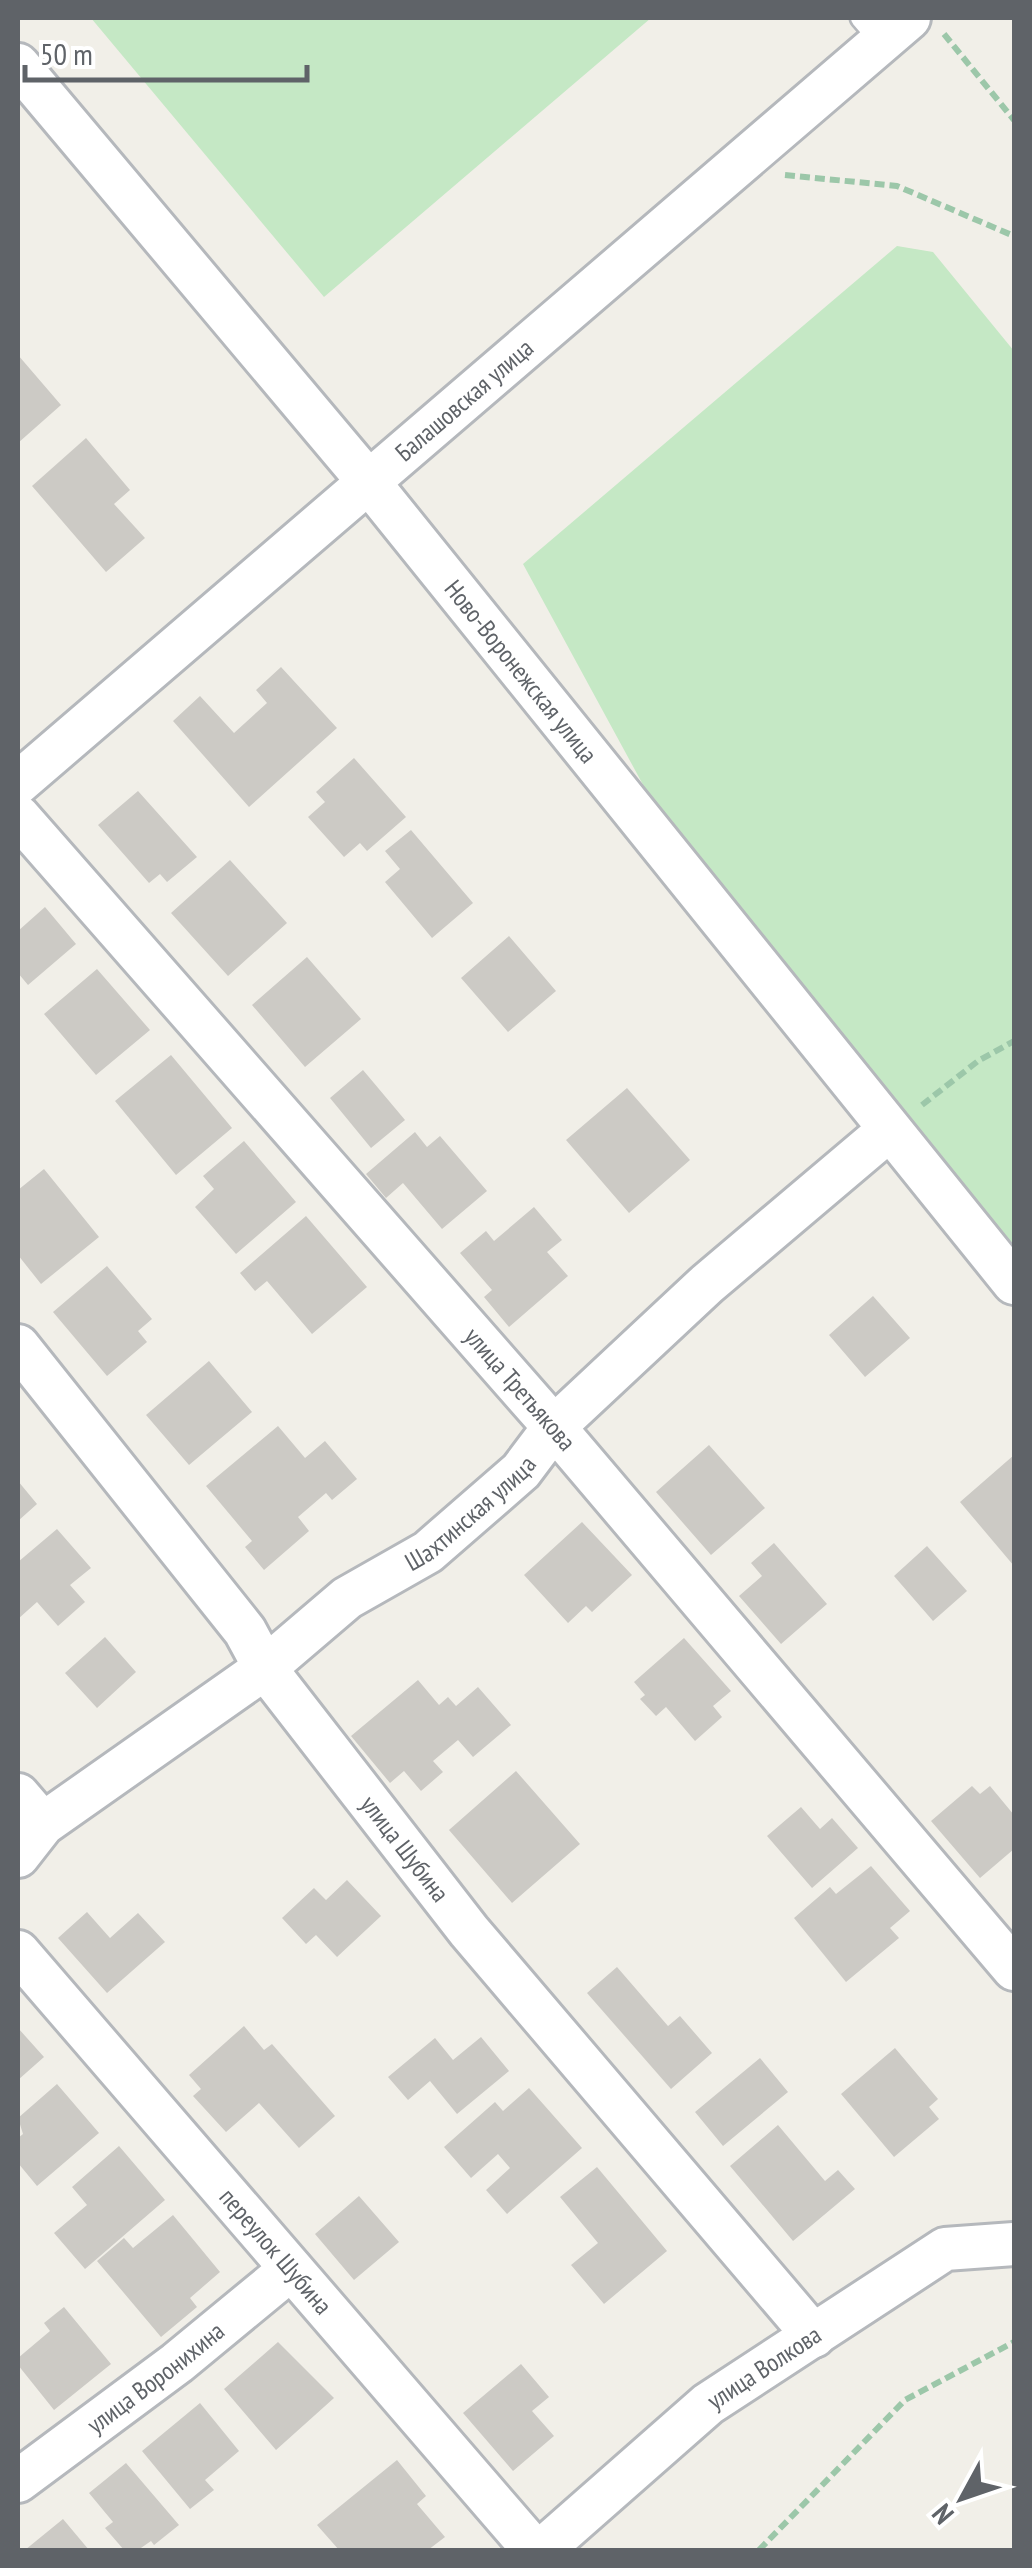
<svg xmlns="http://www.w3.org/2000/svg" width="1032" height="2568" font-family="'PT Sans Narrow',sans-serif">
  <rect width="100%" height="100%" fill="#f1efe8"/>
  <path fill="#c5e8c5" d="M91 18H651L324 297Z
    M897 246 933 252 1014 351V1252L660 816 523 564Z"/>
  <path fill="#cccac5" d="M18 355 61 405 18 443Z
    M86 438 130 490 114 504 145 538 106 572 32 486Z
    M281 667 337 728 249 807 173 721 200 696 234 733 267 703 256 690Z
    M354 758 406 817 367 851 360 843 344 857 308 817 325 802 316 792Z
    M138 791 197 857 167 882 160 874 149 883 98 825Z
    M411 830 473 903 432 938 385 882 400 869 385 851Z
    M230 860 287 923 228 976 171 913Z
    M45 907 76 944 28 985 18 973V931Z
    M509 936 556 991 508 1032 461 978Z
    M307 957 361 1019 305 1067 252 1005Z
    M97 969 150 1030 96 1075 44 1014Z
    M171 1055 232 1128 176 1175 115 1101Z
    M363 1070 405 1120 371 1148 330 1098Z
    M627 1088 690 1160 629 1213 566 1140Z
    M415 1132 427 1147 440 1136 487 1191 442 1229 403 1183 386 1198 366 1174Z
    M244 1141 296 1202 236 1254 195 1207 214 1189 203 1176Z
    M44 1169 99 1237 41 1284 18 1255V1190Z
    M534 1207 562 1240 547 1252 568 1276 509 1327 484 1297 492 1290 460 1253 486 1231 494 1241Z
    M306 1216 367 1287 312 1334 267 1281 255 1291 240 1273Z
    M107 1266 152 1319 138 1331 147 1342 107 1376 53 1312Z
    M873 1296 910 1338 865 1377 829 1335Z
    M209 1361 252 1412 189 1465 146 1415Z
    M278 1426 305 1458 325 1441 357 1479 332 1500 326 1493 298 1517 309 1531 264 1570 245 1547 252 1541 206 1486Z
    M709 1445 765 1508 711 1555 656 1492Z
    M1014 1455V1566L960 1502Z
    M18 1481 37 1504 18 1521Z
    M582 1522 632 1575 592 1612 586 1606 568 1623 524 1575Z
    M57 1529 91 1568 70 1585 85 1602 58 1626 37 1602 18 1619V1562Z
    M774 1543 827 1604 781 1644 739 1596 762 1576 751 1563Z
    M927 1546 967 1591 933 1621 894 1576Z
    M105 1637 136 1672 97 1708 65 1673Z
    M684 1638 731 1691 713 1706 722 1717 695 1741 666 1707 656 1716 640 1699 645 1695 634 1682Z
    M418 1680 439 1705 448 1697 456 1706 478 1687 511 1725 473 1757 458 1740 433 1761 443 1772 421 1791 404 1771 390 1783 351 1736Z
    M516 1771 580 1844 512 1903 449 1830Z
    M972 1786 980 1794 990 1786 1014 1815V1849L980 1878 931 1821Z
    M801 1807 820 1829 832 1818 858 1848 812 1888 767 1836Z
    M871 1866 910 1911 890 1928 899 1938 846 1982 794 1918 830 1887 836 1894Z
    M347 1880 381 1916 337 1957 316 1935 306 1944 282 1918 314 1888 326 1900Z
    M87 1912 110 1938 138 1913 165 1942 107 1993 58 1938Z
    M617 1967 668 2026 680 2016 712 2053 671 2089 587 1993Z
    M244 2026 264 2050 272 2044 335 2116 299 2148 259 2103 226 2132 193 2096 201 2089 189 2075Z
    M18 2028 44 2057 18 2080Z
    M481 2037 509 2071 457 2114 430 2081 408 2100 388 2077 435 2038 453 2060Z
    M895 2048 938 2099 929 2107 939 2119 894 2157 841 2094Z
    M760 2058 788 2092 723 2146 695 2112Z
    M57 2084 99 2133 37 2186 18 2163V2138L23 2134 18 2118Z
    M529 2088 582 2148 507 2214 486 2190 510 2168 498 2154 471 2178 444 2147 495 2102 503 2111Z
    M778 2125 825 2181 838 2170 855 2189 793 2241 730 2166Z
    M119 2146 165 2200 85 2269 54 2233 87 2205 72 2187Z
    M597 2167 667 2251 604 2304 571 2265 598 2243 560 2197Z
    M359 2196 399 2242 354 2280 315 2234Z
    M173 2215 220 2272 190 2298 197 2307 161 2337 97 2261 124 2238 133 2248Z
    M64 2307 111 2364 54 2410 18 2365V2358L50 2331 44 2323Z
    M278 2342 334 2398 276 2450 224 2389Z
    M521 2364 549 2397 532 2411 554 2436 513 2471 463 2413Z
    M200 2403 239 2451 205 2480 214 2490 190 2509 142 2451Z
    M397 2460 426 2496 417 2504 445 2537 428 2550H339L317 2525Z
    M126 2463 179 2525 154 2545 151 2541 138 2550H124L105 2528 113 2522 89 2493Z
    M63 2519 89 2550H25Z"/>
  <g fill="none" stroke-linecap="round" stroke-linejoin="round">
    <g stroke="#b5b8bc" stroke-width="25">
      <path id="lane" d="M861 18 881 41"/>
    </g>
    <g stroke="#b5b8bc" stroke-width="48">
      <g id="street">
        <path id="s1" d="M18 65 367 480 1014 1283"/>
        <path id="s2" d="M18 783 909 18"/>
        <path id="s3" d="M18 816 554 1427 1014 1969"/>
        <path id="s4" d="M18 1346 245 1631 265 1668 469 1931 814 2336"/>
        <path d="M18 1795 43 1824"/>
        <path id="s5" d="M18 1856 43 1824 265 1668 347 1598 428 1552 521 1471 554 1427 707 1284 889 1130"/>
        <path id="s6" d="M18 1952 534 2550"/>
        <path id="s7" d="M18 2481 177 2363 291 2269"/>
        <path id="s8" d="M542 2550 708 2404 945 2249 1014 2244"/>
      </g>
    </g>
    <path stroke="#9cc7a9" stroke-width="6" stroke-dasharray="10 5" stroke-linecap="butt" d="M944 34 1014 120
      M785 175 897 186 1014 236
      M922 1105 978 1061 1014 1041
      M759 2550 905 2400 1014 2342"/>
    <use href="#lane" stroke="#fff" stroke-width="20"/>
    <use href="#street" stroke="#fff" stroke-width="42"/>
  </g>
  <g text-anchor="middle" dominant-baseline="central" stroke-width="8" stroke-linejoin="round" paint-order="stroke">
    <g font-size="25" fill="#5f6368" stroke="#fff">
      <text stroke="none"><textPath href="#s2" startOffset="588">Балашовская улица</textPath></text>
      <text stroke="none"><textPath href="#s1" startOffset="788">Ново-Воронежская улица</textPath></text>
      <text stroke="none"><textPath href="#s3" startOffset="762">улица Третьякова</textPath></text>
      <text stroke="none"><textPath href="#s5" startOffset="570">Шахтинская улица</textPath></text>
      <text stroke="none"><textPath href="#s4" startOffset="635">улица Шубина</textPath></text>
      <text stroke="none"><textPath href="#s6" startOffset="395">переулок Шубина</textPath></text>
      <text stroke="none"><textPath href="#s8" startOffset="288">улица Волкова</textPath></text>
      <text stroke="none"><textPath href="#s7" startOffset="172">улица Воронихина</textPath></text>
    </g>
  </g>
  <rect width="1032" height="2568" fill="none" stroke="#5f6368" stroke-width="40"/>
  <g transform="translate(962 2498) rotate(230)" stroke="#ffffff" stroke-width="8" paint-order="stroke">
  <path d="M0-8L18 38L0 25L-18 38Z" fill="#5f6368"/>
  <text y="-15" font-size="28" font-weight="bold" text-anchor="middle" fill="#5f6368">N</text>
  </g>
  <path d="M25 65v15h282v-15" fill="none" stroke="#5f6368" stroke-width="5"/>
  <text x="40" y="65" font-size="30" fill="#5f6368" stroke="#ffffff" stroke-width="8" paint-order="stroke">50 m</text>
</svg>
